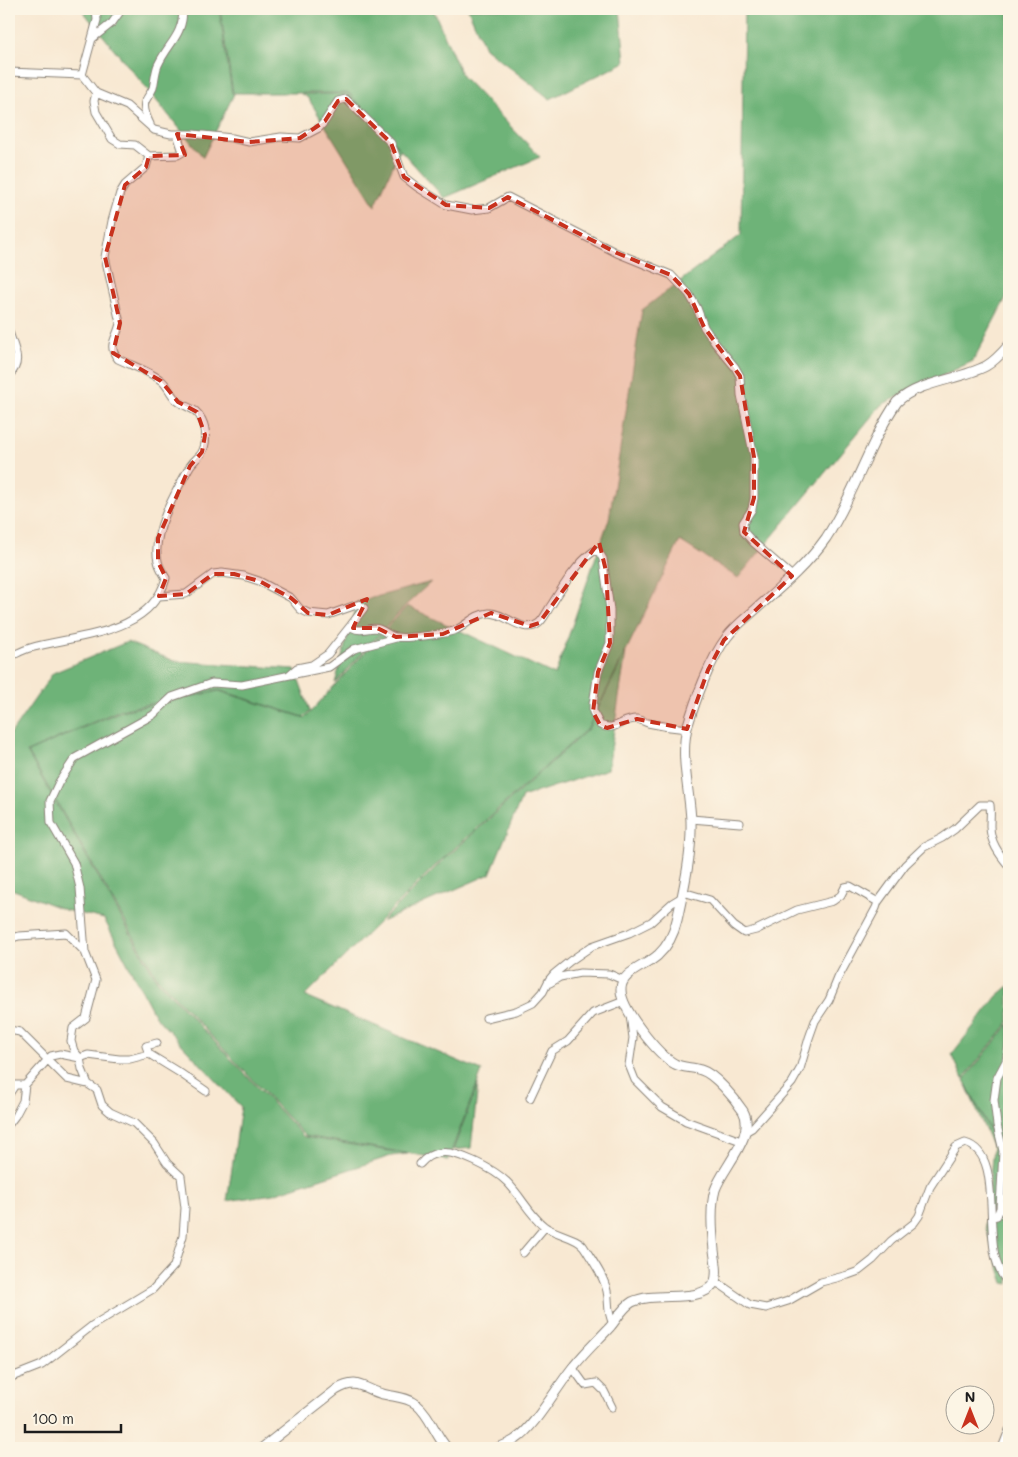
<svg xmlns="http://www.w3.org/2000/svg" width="1018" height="1457" font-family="Mali,sans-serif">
  <rect width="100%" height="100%" fill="#fcf5e5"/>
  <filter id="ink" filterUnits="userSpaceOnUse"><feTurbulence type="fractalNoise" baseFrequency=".02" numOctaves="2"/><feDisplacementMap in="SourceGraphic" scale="10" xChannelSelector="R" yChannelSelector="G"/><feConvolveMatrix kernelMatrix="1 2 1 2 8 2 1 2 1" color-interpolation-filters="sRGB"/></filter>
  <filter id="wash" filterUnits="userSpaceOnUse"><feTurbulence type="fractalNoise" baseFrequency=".0096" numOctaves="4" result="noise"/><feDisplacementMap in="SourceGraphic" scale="20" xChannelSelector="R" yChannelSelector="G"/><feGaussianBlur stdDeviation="1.12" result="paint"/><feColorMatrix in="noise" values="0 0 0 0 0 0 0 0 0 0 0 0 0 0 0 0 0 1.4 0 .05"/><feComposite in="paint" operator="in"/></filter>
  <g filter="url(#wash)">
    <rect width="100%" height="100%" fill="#f8e8d2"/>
    <path fill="#6eb378" stroke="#45684a" d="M81 9H219L232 93 234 94 203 157Z
      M220 9H433L462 76 540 157 444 198 349 93H233Z
      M468 9H620L625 62 550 99 485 48Z
      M744 9H1009V292L973 361 881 405 738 578 680 541 588 728 434 867 305 996 482 1071 448 1160 305 1136 158 979 28 752 121 711 219 691 305 718 407 606 555 675 609 519 642 310 741 235Z
      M301 94H349L400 150 375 206 308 98Z
      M431 582 406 605 335 683 357 602Z
      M127 642 174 661 295 669 310 711 304 717 219 690 120 710 27 752 157 980 304 1137 408 1154 391 1156 273 1194 227 1201 241 1107 155 1016 104 919 65 910 9 888V736L53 673Z
      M626 652 608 769 522 797 490 874 381 922 435 868 588 729Z
      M1009 986V1022L963 1079 952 1054 997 996Z
      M1009 1024V1166L964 1080Z
      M478 1084 471 1148 453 1150Z
      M966 1085 1009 1168V1284L1004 1283 985 1225 993 1148Z"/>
  </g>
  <g filter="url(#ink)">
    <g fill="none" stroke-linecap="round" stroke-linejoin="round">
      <g stroke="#8a8277" stroke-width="9">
        <path id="minor" d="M93 38 112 23 122 9
          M9 72 82 75 96 93 127 106 154 130 171 134H193L232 138 249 142 281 137 300 138 319 128 325 121 338 101 346 99 391 143 404 177 417 187 446 205 472 210 489 208 508 197 617 253 671 275 689 294 697 308 704 327 715 343 735 367 740 376 741 395 754 457V498L752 509 743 523 744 532 753 542 792 576
          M82 75 97 20 96 9
          M96 93 94 101 96 112 112 139 120 144 135 145 149 156
          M150 124C147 118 143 109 145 102 147 97 151 93 153 88 155 80 155 72 158 65 169 42 183 36 183 9
          M9 331C13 347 24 362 9 375
          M159 596 186 594 213 574 222 573 244 576 259 581 291 598 300 609 308 613 328 615 359 604 364 608 351 625 353 628C361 633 370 626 379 629 385 631 389 636 396 637 405 639 447 634 456 630 468 624 475 614 489 613 505 612 523 636 539 623 544 619 548 609 552 604 563 586 577 563 594 551L599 552 603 559 610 610V643L598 672 593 704V712L600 725C617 732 622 718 637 719 641 720 645 722 648 723 661 726 674 728 687 729
          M9 657C16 654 23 650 30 648 76 635 151 635 166 578 163 573 159 567 158 561 151 534 176 491 189 468 192 462 197 459 201 454 207 445 207 430 202 420 196 407 188 409 179 402 172 398 169 387 162 381 150 371 132 366 118 359 106 345 118 337 120 323L105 257 112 221 120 193 125 185 146 167 149 156 178 155 183 152 177 134
          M289 675 297 668 312 665 328 654 351 625
          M691 819 740 823
          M683 892 710 900 734 926 744 933 756 930 797 910 833 901 841 895 845 887 850 886 878 902
          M9 939 19 936 66 933 85 952 96 980 86 1018 73 1028 71 1041 74 1051 80 1058 82 1069 88 1084
          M85 952 80 888 74 863 51 823 50 801 59 782 75 758 153 715 172 697 212 683 242 685 329 667 354 649 396 638
          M550 983 560 977 580 973 609 974 623 980
          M630 1014 633 1038 629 1065 635 1080 662 1107 686 1121 741 1141
          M486 1018 516 1011 533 1003 543 992 549 980 554 974 570 961 592 946 629 933 651 922 672 903 682 897
          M9 1030 20 1032 67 1079 88 1084 97 1090 102 1105 110 1112 134 1123 154 1143 167 1163 181 1176 185 1208 183 1236 174 1266 153 1289 93 1325 42 1365 9 1378
          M149 1054 146 1046 157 1043
          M9 1094 15 1085H25
          M530 1098 552 1051 568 1041 593 1013 624 1001
          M9 1124 15 1116 23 1101 25 1085 51 1056 60 1054 80 1058 88 1055 119 1059H130L149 1054 180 1073 206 1091
          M745 1132 752 1128 792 1083 800 1069 809 1038 815 1021 829 1000 838 978 876 908 878 902 905 865 924 847 942 838 955 829 980 805H990C991 813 990 818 990 826 990 842 999 854 1009 866
          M420 1164C425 1158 430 1154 439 1153 456 1149 495 1170 507 1182 521 1196 529 1214 544 1226 554 1234 578 1237 584 1247 592 1260 604 1276 607 1291 610 1305 606 1309 613 1324
          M992 1217 997 1216 1000 1208 1003 1151 997 1125 994 1100 997 1078 1006 1061 1009 1045
          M523 1253 545 1227
          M714 1282 721 1285 750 1305 766 1308 788 1301 821 1282 848 1275 859 1271 873 1260 891 1241 914 1223 919 1216 930 1187 956 1147 965 1143C1010 1155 975 1254 1009 1283
          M572 1367 585 1385 596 1383 604 1391 612 1407
          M1002 1448 1009 1430"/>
      </g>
      <g stroke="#8a8277" stroke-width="11">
        <path id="tertiary" d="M262 1448 336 1390C341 1387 347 1384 354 1384 364 1385 373 1392 383 1394 394 1397 407 1397 416 1404 430 1415 435 1435 447 1448
          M498 1448C504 1445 511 1443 516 1439 535 1427 558 1385 574 1366 585 1352 598 1340 610 1327 617 1319 622 1308 632 1302 656 1290 700 1305 714 1283 719 1274 715 1260 714 1250 712 1231 710 1208 715 1190 722 1168 757 1135 743 1111 735 1099 715 1074 701 1070 692 1067 683 1068 675 1064 658 1055 621 1009 621 990 620 972 647 966 658 955 668 946 674 933 677 920 684 888 692 854 691 821 690 792 680 758 687 728 695 701 710 659 727 637 735 626 746 618 756 609 781 587 807 565 826 538 854 496 868 444 897 402 919 381 960 380 986 366 995 361 1002 353 1009 345"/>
      </g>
      <use href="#minor" stroke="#fff" stroke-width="7"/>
      <use href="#tertiary" stroke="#fff" stroke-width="9"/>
    </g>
  </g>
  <path fill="#c8321e" fill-opacity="0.2" stroke="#c8321e" stroke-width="4" stroke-dasharray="10 6" stroke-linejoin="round" d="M346 99 391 143 404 177 446 205 489 208 508 197 617 253 671 275 689 294 704 327 740 376 754 457V498L744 532 792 576 724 640 708 670 687 729 637 719 607 728 600 725 593 712 598 672 610 643 606 571 599 542 539 623 530 626 491 613 443 634 396 637 377 628H353L367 599 328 615 308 613 291 598 259 581 234 574H213L186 594 159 596 166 578 158 562V538L190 466 202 452 205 435 197 412 178 402 161 381 113 353 120 323 105 257 125 185 146 167 149 156 185 155 177 134 249 142 300 138 325 121 338 101Z"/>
  <rect width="1018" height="1457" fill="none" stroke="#fcf5e5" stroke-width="30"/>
  <g transform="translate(970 1410)"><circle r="24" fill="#fcf5e5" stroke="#a29e95"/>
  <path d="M0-4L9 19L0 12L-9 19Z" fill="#c8321e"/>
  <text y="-8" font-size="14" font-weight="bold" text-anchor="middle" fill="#1c1c1c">N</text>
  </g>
  <path d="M25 1424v8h96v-8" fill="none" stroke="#1c1c1c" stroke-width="2.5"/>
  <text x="32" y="1424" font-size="15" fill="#1c1c1c" stroke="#fcf5e5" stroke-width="4" paint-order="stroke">100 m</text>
</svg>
